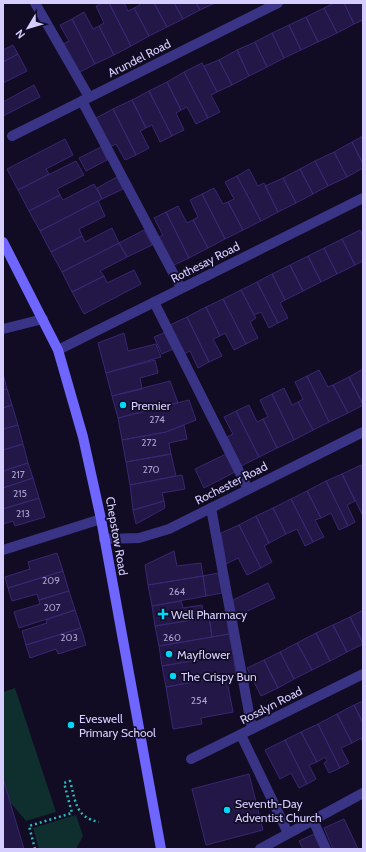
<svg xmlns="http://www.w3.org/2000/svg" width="366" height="852" font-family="Cabin,sans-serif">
  <rect width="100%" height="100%" fill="#110c23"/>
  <path fill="#0f2e2e" d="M15 688 56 812 26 821 10 802 3 778V692Z
    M76 815 83 836 76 849H39L33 828Z"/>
  <path fill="#221746" stroke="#392773" d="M102 3H109L131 46 114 55 99 26 104 23 96 6Z
    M109 3H124L128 11 134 8 149 36 131 46Z
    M139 3H154L167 27 149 36 134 8 140 5Z
    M154 3H174L183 19 167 27Z
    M174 3H196L200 10 183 19Z
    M196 3H215L200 10Z
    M334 3H344L354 24 337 33 324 8Z
    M344 3H363V20L354 24Z
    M324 8 337 33 318 42 306 17Z
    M84 12 93 29 99 26 114 55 95 64 72 19Z
    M306 17 318 42 301 50 289 25Z
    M72 19 95 64 78 73 63 44 69 41 60 25Z
    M289 25 301 50 284 58 272 33Z
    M272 33 284 58 267 67 255 42Z
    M255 42 267 67 249 76 237 50Z
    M13 45 18 54 3 62V50Z
    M237 50 249 76 232 85 219 60Z
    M18 54 27 71 3 83V62Z
    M219 60 232 85 217 92 204 66Z
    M202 63 217 92 211 95 220 112 208 118 184 72Z
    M184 72 208 118 196 124 187 107 181 110 167 82Z
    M167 82 181 110 176 113 184 130 172 136 149 91Z
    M34 85 40 97 3 116V102Z
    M149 91 172 136 160 142 152 125 146 128 132 100Z
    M132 100 146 128 140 131 149 148 136 155 113 109Z
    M113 109 136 155 125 160 116 144 110 147 96 118Z
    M363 136V164L352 142Z
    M65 139 73 155 46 169 49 174 18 190 7 169Z
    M352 142 363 164V168L347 177 334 152Z
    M101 147 107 160 86 171 79 158Z
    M334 152 347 177 328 186 315 161Z
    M76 161 84 175 57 189 60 195 29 211 18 190Z
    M315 161 328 186 313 194 300 169Z
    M249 169 258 186 264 183 278 212 261 221 237 176Z
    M300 169 313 194 296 203 283 178Z
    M237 176 261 221 243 230 228 202 234 199 225 182Z
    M117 177 123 189 102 199 97 188Z
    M283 178 296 203 278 212 265 186Z
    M94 184 102 199 40 231 29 211 60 195 63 200Z
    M214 188 223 204 228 202 243 230 225 239 202 194Z
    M202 194 225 239 208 248 193 220 198 217 190 200Z
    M98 201 105 216 79 229 82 236 51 252 40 231Z
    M178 206 187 223 193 220 208 248 189 258 166 212Z
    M166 212 189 258 172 266 157 238 163 235 154 218Z
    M112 228 119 243 62 272 51 252 82 236 85 242Z
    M144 230 152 245 127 257 119 243Z
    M360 230 363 237V261L355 265 342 239Z
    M342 239 355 265 337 274 324 248Z
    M119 243 127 257 100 271 104 276 72 292 62 272Z
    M324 248 337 274 321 282 308 256Z
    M308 256 321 282 303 291 290 265Z
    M290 265 303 291 285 300 272 274Z
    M134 270 141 284 84 314 72 292 104 276 107 283Z
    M272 274 285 300 280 303 288 318 278 323 257 282Z
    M257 282 278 323 269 328 261 312 254 315 241 290Z
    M241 290 256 318 250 322 258 338 246 344 223 299Z
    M223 299 246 344 234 350 225 333 220 336 206 307Z
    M206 307 220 336 213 339 222 356 209 362 187 317Z
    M187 317 209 362 198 368 190 351 184 354 170 325Z
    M166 332 173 349 162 354 154 337Z
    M124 333 128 351 156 344 161 357 106 373 98 343Z
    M155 360 158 373 140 378 142 389 112 396 106 373Z
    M363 369V404L349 377Z
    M319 370 328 387 333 385 348 413 329 422 307 376Z
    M3 374 7 389 3 390Z
    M307 376 329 422 313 430 298 402 303 399 295 382Z
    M349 377 363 405 348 413 333 385Z
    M170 381 178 403 118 418 112 396Z
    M284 388 292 405 298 402 313 430 294 440 272 394Z
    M7 389 12 405 3 408V390Z
    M272 394 294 440 277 448 263 419 268 417 260 400Z
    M189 400 196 420 166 432 122 440 118 418Z
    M12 405 18 425 3 429V408Z
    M249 405 257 422 263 419 277 448 259 457 236 411Z
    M236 411 259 457 241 466 227 437 233 434 224 417Z
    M18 425 23 444 3 450V429Z
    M184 425 187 439 169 443 171 454 126 462 122 440 166 432Z
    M23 444 28 463 3 471V450Z
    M171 454 176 476 130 485 126 462Z
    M226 454 235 472 204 488 195 469Z
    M28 463 33 478 3 488V471Z
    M361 465 363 470V516L342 474Z
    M342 474 355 501 347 505 355 522 348 526 326 481Z
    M182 475 185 489 162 493 164 501 133 510 130 485Z
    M33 478 39 498 3 509V488Z
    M326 481 348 526 339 530 331 513 321 518 307 491Z
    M307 491 321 518 315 520 324 537 313 542 291 499Z
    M39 498 45 517 15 526 13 521 3 524V509Z
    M291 499 313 542 305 546 297 529 286 534 273 508Z
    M164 501 165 508 136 524 133 510Z
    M273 508 286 534 269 543 256 516Z
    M256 516 269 543 264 546 272 562 261 568 239 525Z
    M239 525 261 568 247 575 238 558 226 564 221 533Z
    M174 551 177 566 201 563 203 576 148 585 145 565Z
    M57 553 63 571 8 588 5 577 30 569 28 562Z
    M63 571 69 591 39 600 37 594 12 601 8 588Z
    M218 573 222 593 206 596 203 576Z
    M203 576 206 596 152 606 148 585Z
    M268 583 275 598 235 617 233 600Z
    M69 591 75 610 19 628 14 612 40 604 39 600Z
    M181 601 183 608 202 605 204 618 155 626 152 606Z
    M75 610 81 628 26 645 22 631 47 623 46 620Z
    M363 610V643L350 617Z
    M226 614 229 634 212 637 209 617Z
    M209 617 212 637 159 646 155 626Z
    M350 617 363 644 347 652 333 625Z
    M333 625 347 652 330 661 316 633Z
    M81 628 86 645 58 654 56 649 30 658 26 645Z
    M316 633 330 661 312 670 297 643Z
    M229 634 233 654 162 666 159 646Z
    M297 643 312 670 294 679 280 652Z
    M280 652 294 679 278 688 264 660Z
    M233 654 236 674 166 687 162 666Z
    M264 660 278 688 261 696 247 668Z
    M226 676 233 712 201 718 202 724 173 729 166 687Z
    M363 701V723L354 705Z
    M354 705 363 723V743L361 738 352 743 337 714Z
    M337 714 352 743 341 748 349 763 340 768 318 724Z
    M318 724 340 768 329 773 324 763 327 761 325 757 317 762 301 732Z
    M301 732 317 762 309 765 316 779 307 784 285 740Z
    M285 740 307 784 299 788 291 773 280 779 265 750Z
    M249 774 263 830 206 845 192 789Z
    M3 778 10 802 24 849H3Z
    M344 819 358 849H333L324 828Z
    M314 834 321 849H303L299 841Z"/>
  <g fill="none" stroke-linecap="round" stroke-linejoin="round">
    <path stroke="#25bcb9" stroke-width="2.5" stroke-dasharray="2 3" stroke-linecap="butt" d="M35 849 29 826 72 813 64 783 70 781C76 802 75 817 99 822"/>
    <path stroke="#3a3486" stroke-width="10" d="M35 3 89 97
      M82 101 181 288
      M154 302 248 489
      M211 508 252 729
      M241 735 288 833
      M313 820 326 849"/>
    <path stroke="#3a3486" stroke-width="10" d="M12 136 278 3
      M3 329 43 319
      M58 350 363 198
      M104 539 139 538 169 529 363 432
      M3 550 101 519
      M191 759 363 674
      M260 849 363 793"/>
    <path stroke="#6f65ff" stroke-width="10" d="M3 242 58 350 83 437 101 519 161 849"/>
  </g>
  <g fill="#00d7f9" stroke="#110c23" stroke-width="1.5">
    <circle cx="123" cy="405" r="4"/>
    <path d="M161 608h4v4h4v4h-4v4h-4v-4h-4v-4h4z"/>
    <circle cx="169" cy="654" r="4"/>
    <circle cx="173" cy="676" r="4"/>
    <circle cx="71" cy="725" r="4"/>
    <circle cx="227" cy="810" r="4"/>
  </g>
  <g text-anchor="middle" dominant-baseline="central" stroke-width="3.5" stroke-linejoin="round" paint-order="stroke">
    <g font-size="10" fill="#a9a0d1">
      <text x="157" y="419">274</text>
      <text x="149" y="442">272</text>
      <text x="151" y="469">270</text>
      <text x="18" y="474">217</text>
      <text x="20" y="493">215</text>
      <text x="23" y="513">213</text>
      <text x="51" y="580">209</text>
      <text x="177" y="591">264</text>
      <text x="52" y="607">207</text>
      <text x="69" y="637">203</text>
      <text x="172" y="637">260</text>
      <text x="199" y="700">254</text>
    </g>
    <g font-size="12" fill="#d6ceff" stroke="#110c23">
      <text transform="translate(139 58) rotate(-27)">Arundel Road</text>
      <text transform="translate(205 262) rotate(-27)">Rothesay Road</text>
      <text transform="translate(231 483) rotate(-27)">Rochester Road</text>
      <text transform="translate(117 536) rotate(80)">Chepstow Road</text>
      <text transform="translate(271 705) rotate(-27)">Rosslyn Road</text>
    </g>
    <g font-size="12" fill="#d6ceff" stroke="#110c23" text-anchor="start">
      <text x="131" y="405">Premier</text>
      <text x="171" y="614">Well Pharmacy</text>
      <text x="177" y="654">Mayflower</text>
      <text x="181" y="676">The Crispy Bun</text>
      <text x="79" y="718">Eveswell<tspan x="79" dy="14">Primary School</tspan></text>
      <text x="235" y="803">Seventh-Day<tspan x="235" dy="14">Adventist Church</tspan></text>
    </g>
  </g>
  <rect width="366" height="852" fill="none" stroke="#d6ceff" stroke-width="8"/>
  <g transform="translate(28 28) rotate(232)" stroke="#110c23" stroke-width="3" paint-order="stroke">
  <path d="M0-3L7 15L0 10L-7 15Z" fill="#d6ceff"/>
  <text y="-6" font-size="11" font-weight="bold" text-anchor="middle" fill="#d6ceff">N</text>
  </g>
</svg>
